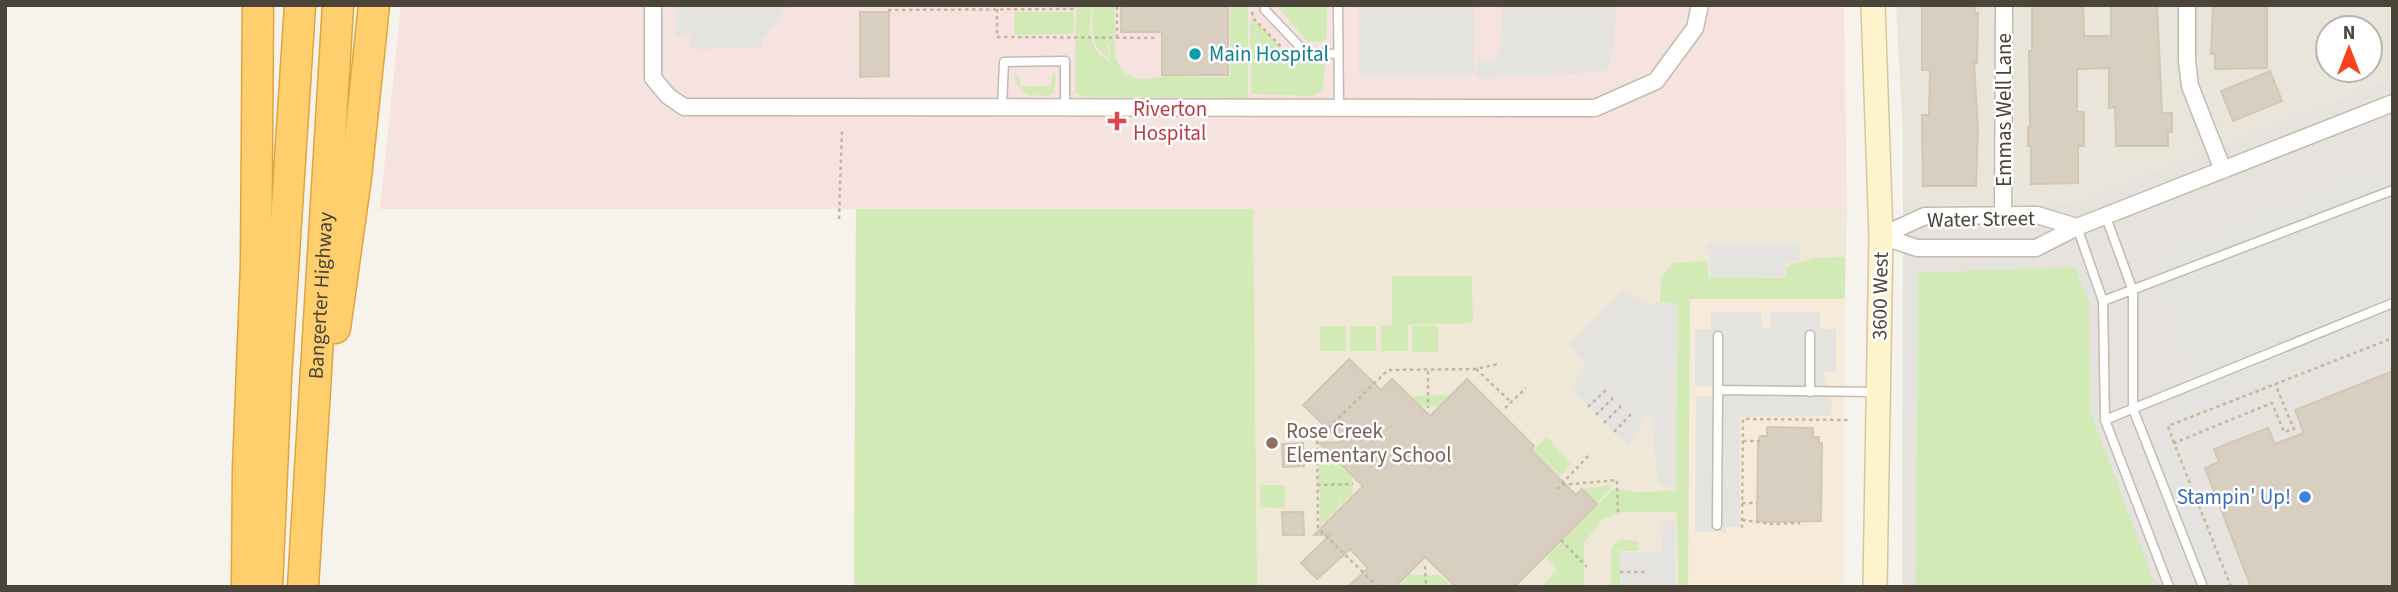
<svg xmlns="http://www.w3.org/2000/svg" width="2398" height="592" font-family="'Source Sans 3',sans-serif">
  <rect width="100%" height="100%" fill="#f6f3ec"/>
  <path fill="#eae5da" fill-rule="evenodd" d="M1896 5H2393V78L2076 202 2048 205 1903 206V136ZM2328 28H2370V70H2328Z"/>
  <path fill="#f7ead8" d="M1690 298 1845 299 1844 587H1688Z"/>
  <path fill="#e6e2dd" d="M2393 78V587H1902L1903 206 2048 205 2076 202Z"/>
  <path fill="#efe8d6" d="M856 209H1847L1845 299H1690L1688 587H854Z"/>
  <path fill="#f6e3e0" d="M401 5H1844L1847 209H380Z"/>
  <path fill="#d2eab5" d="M1076 5H1093C1088 24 1088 53 1110 61L1109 46 1111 39 1107 45 1109 59C1090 47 1092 28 1093 7L1094 5H1115V34L1110 39 1115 40C1111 60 1125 82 1148 79 1155 78 1161 76 1169 76 1189 77 1210 77 1230 77V5H1248V98L1084 97 1075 92Z
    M1276 5H1327V37L1324 41 1308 42Z
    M1014 12H1074V34L1014 35Z
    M1253 18 1293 61 1325 64 1323 90 1312 96 1251 94 1250 19Z
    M1017 72 1021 86H1050L1053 73H1056L1054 93 1048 96 1027 95 1018 86 1014 74Z
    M856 209H1253L1257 587H854Z
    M1845 257V299H1690L1688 587H1678L1677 512H1622L1602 520 1584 543V587H1542L1557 569 1546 558 1614 488 1632 492 1676 491 1677 303 1660 302 1661 279 1673 263 1707 261 1708 277 1785 278 1787 266 1815 258Z
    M2074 267 2089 302 2090 411 2156 587H1921L1916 584 1918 273Z
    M1392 276H1472L1473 323 1408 325V351H1381V326L1392 325Z
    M1320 326H1346V351H1320Z
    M1350 326H1376V351H1350Z
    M1412 326H1438V352H1412Z
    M1450 395 1438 406H1421L1412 396Z
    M1547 437 1571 464 1560 476 1533 450Z
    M1318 445 1352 477 1353 493 1341 505 1340 484V506L1320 526Z
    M1260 485H1285V508L1260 507Z
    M1608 485 1612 488 1597 502 1583 489Z
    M1619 540 1638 541V551H1620V587H1611V548Z
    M1409 575H1440L1452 587H1399Z"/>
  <path fill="#e5e3e0" d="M676 5H788L764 39 761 47 691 50 690 36 676 35Z
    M1359 5H1474V75H1359Z
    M1503 5H1616L1614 42 1609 69 1577 74 1476 78 1477 61 1492 60 1499 53Z
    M2393 160V332L2171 421 2159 385 2191 373 2149 258Z
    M1708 243H1800V261H1786L1784 277 1711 276Z
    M1622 291 1645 303H1676V487L1659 486 1650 411 1629 447 1571 390 1585 365 1569 344Z
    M1711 312H1761L1762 327 1770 328V312H1820V329H1836V372H1823L1832 403 1831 416 1740 417V527H1726V532H1695L1696 396H1714L1713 386H1695V329H1711Z
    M2167 437 2225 585 2221 587H2194L2139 447Z
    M1660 520 1675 521 1676 587H1621L1619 553 1662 552Z"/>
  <path fill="#d8cfc1" stroke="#d3c7b4" stroke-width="2" d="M1121 5H1228V75H1162V32H1121Z
    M1922 5H1975V13H1978L1977 63H1974L1978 129 1976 186H1923L1922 115H1929L1930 70H1922Z
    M2032 5H2083L2084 36H2111V5H2157L2162 113H2172V132H2168V146H2116L2115 107 2109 108V68L2077 69V112H2084V146H2078V183L2031 184V146H2028V127H2030L2029 51H2032Z
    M2213 5H2267V68L2215 69V54H2211Z
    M860 12H889V76L860 77Z
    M2270 71 2282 101 2233 121 2221 91Z
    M1349 359 1381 390 1392 379 1430 416 1467 379 1534 446 1531 450 1576 495 1582 489 1597 504 1514 587H1456L1425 557 1395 587H1348L1368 568 1350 549 1317 579 1301 563 1331 534 1314 535 1363 486 1319 443 1341 442 1303 405Z
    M2393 371V587H2251L2205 468 2219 462 2214 449 2268 428 2275 444 2304 433 2295 410Z
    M1767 427 1813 428V437H1819V443H1822L1821 521 1766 522 1757 520 1758 443 1760 436H1767Z
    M1303 443 1304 466 1283 467 1282 444Z
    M1282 512H1303L1304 535H1283Z"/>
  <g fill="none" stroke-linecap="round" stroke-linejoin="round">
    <g stroke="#c2bbae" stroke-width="11">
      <path id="service" d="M1265 5V10L1306 53 1338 54
        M1338 5 1339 108
        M1002 107 1004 62 1065 61V108
        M2106 217 2133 291V409L2203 587
        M2077 227 2103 301 2105 420 2169 587
        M2103 301 2393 190
        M1718 336V390
        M1810 392V335
        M2105 420 2393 303
        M1717 525 1718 390 1875 392"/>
    </g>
    <g stroke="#c2bbae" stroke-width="19">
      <path id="minor" d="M653 5V78L668 96 684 107 1595 108 1656 81 1695 28 1700 5
        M2187 5V61L2190 86 2223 170
        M2003 216 2004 5
        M1881 236 1917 248H2036L2077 227 2393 103
        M1881 236 1925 216 2037 215 2077 227"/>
    </g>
    <g stroke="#d6c79b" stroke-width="26">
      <path id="secondary" d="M1873 5 1881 236 1875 587"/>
    </g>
    <g stroke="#e0a43c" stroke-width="33">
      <g id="motorway">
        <path d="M335 328 356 177 374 5"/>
        <path d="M247 587 248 470 256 266 258 5"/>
        <path d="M267 587 276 378 300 5"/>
        <path id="s1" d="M303 587 338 5"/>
      </g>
    </g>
    <path stroke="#c4b79f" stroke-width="2.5" stroke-dasharray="3.5 3.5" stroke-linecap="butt" d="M997 9V37L1155 38
      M888 10 1073 9V5
      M1252 12 1253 18 1295 61
      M1117 38V5
      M839 219 842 128
      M1476 369 1511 402
      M1428 371V408
      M1588 407 1607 389
      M1505 408 1526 388
      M1596 415 1615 396
      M1604 423 1623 404
      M1614 432 1632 413
      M1743 441H1760
      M2174 443 2168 426 2393 338
      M1317 485 1353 484
      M1562 485 1617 480 1618 516
      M1557 489 1590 454
      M1742 503H1757
      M1742 520 1773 524 1800 523
      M1742 528 1743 419 1848 420
      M1561 540 1587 567
      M1425 566 1426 587
      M1620 572H1646
      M1378 587 1318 528 1317 439 1388 370 1476 369 1498 364
      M2231 587 2174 443 2272 403 2284 432 2294 429 2275 384"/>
    <use href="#service" stroke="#fff" stroke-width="8"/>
    <use href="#minor" stroke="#fff" stroke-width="16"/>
    <use href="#secondary" stroke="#fff3cd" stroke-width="23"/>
    <use href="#motorway" stroke="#ffcf6e" stroke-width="30"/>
  </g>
  <circle fill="#0f9aa8" stroke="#fff" stroke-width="2.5" cx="1195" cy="54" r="7"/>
  <path fill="#e0444e" stroke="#fff" stroke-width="2.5" d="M1113.5 110.5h7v7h7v7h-7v7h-7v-7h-7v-7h7z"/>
  <circle fill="#8d6e63" stroke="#fff" stroke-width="2.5" cx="1272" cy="443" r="7"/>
  <circle fill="#3f7fe0" stroke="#fff" stroke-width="2.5" cx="2305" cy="497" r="7"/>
  <g text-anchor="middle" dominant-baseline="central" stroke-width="5" stroke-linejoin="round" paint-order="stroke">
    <g font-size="21" fill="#0d838f" stroke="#fff" text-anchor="start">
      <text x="1209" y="54">Main Hospital</text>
    </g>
    <g font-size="21" fill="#be3a42" stroke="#fff" text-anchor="start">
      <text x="1133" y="109">Riverton<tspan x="1133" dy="24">Hospital</tspan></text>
    </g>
    <g font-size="21" fill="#4b4439" stroke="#fff">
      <text transform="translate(2004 110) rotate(-90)">Emmas Well Lane</text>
      <text transform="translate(1981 219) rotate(-1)">Water Street</text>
      <text stroke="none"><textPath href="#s1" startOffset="292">Bangerter Highway</textPath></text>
      <text transform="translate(1880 296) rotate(-89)">3600 West</text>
    </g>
    <g font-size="21" fill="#785e54" stroke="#fff" text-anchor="start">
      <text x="1286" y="431">Rose Creek<tspan x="1286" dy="24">Elementary School</tspan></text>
    </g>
    <g font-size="21" fill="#366cbe" stroke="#fff" text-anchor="end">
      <text x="2291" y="497">Stampin' Up!</text>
    </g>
  </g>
  <rect width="2398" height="592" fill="none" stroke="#4b4439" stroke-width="14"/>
  <g transform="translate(2349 49)"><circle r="33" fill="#ffffff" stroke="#b7b4b0" stroke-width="2"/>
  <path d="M0-5L12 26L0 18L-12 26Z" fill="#fc3f1d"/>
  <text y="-10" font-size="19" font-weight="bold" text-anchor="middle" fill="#4b4439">N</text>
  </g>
</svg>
